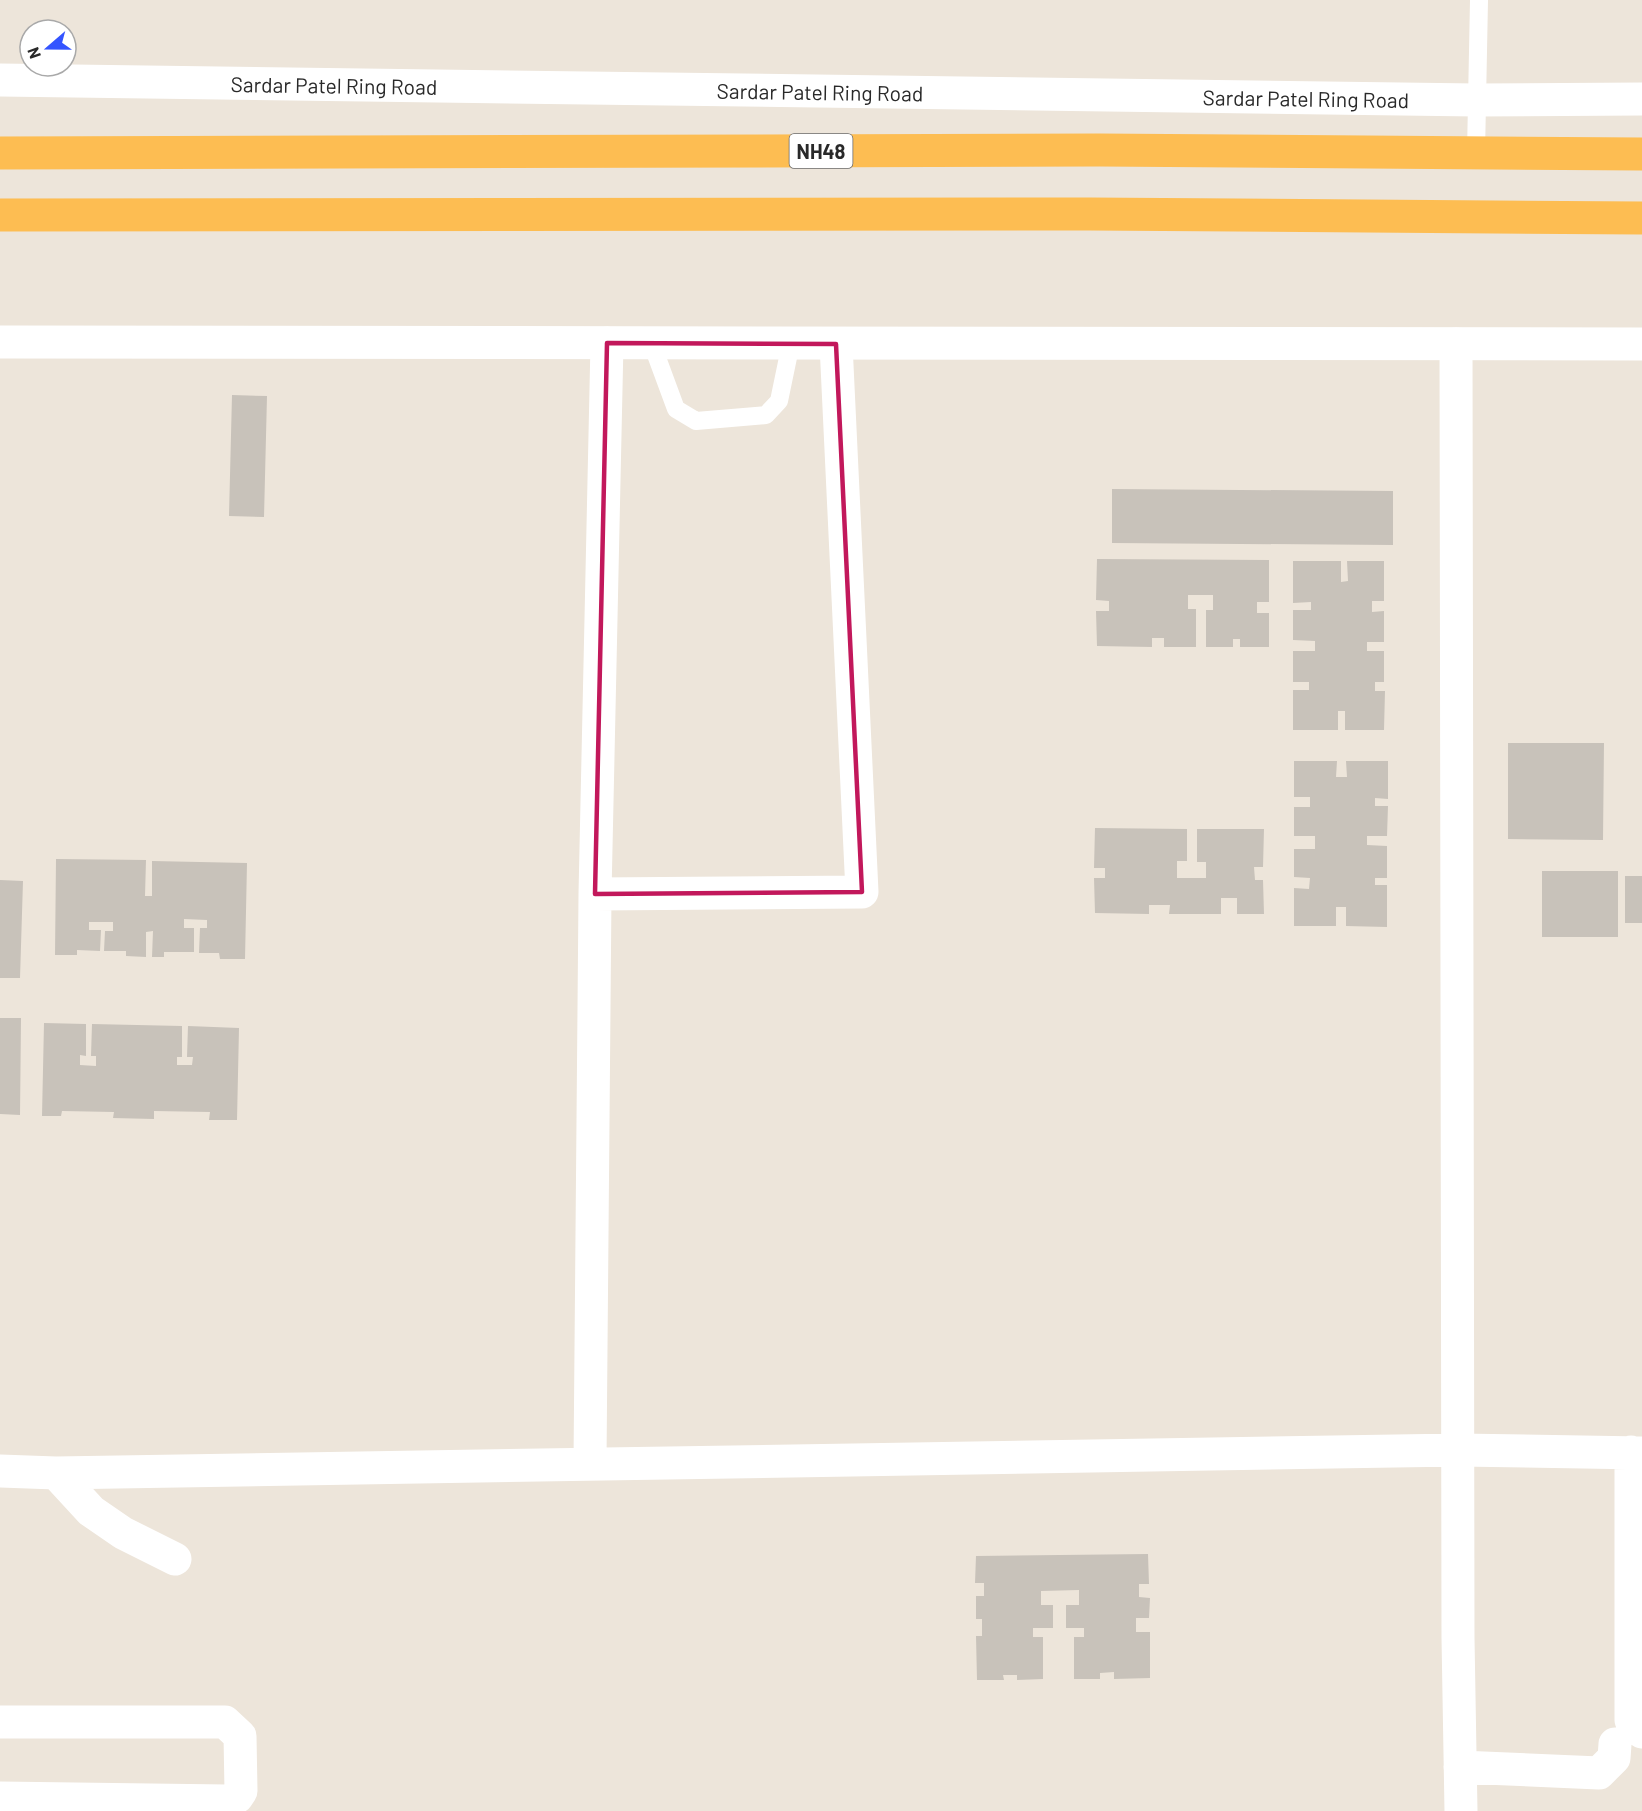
<svg xmlns="http://www.w3.org/2000/svg" width="1642" height="1811" font-family="Barlow,sans-serif">
  <rect width="100%" height="100%" fill="#ede5da"/>
  <path fill="#c8c2ba" d="M232 395 267 396 264 517 229 516Z
    M1112 489 1393 491V545L1112 543Z
    M1097 559 1269 560V602H1257V613H1269V647H1240V639H1233V647H1206V610H1213V595H1188V609H1196V647H1164V638H1152V647L1097 646 1096 611H1109V601L1096 600Z
    M1293 561H1341V582L1348 581 1347 561H1384V601H1372V612L1384 611V642H1367V651H1384V682H1375V691H1385L1384 730H1345V711H1338V730H1293V690H1309V682H1293V651H1315V641L1293 640V610H1311V602L1293 603Z
    M1508 743H1604L1603 840 1508 839Z
    M1294 761H1337L1336 777H1347L1346 761H1388V799L1375 798V806H1388L1387 836H1367V845L1387 846V878H1375V885H1387V927L1346 926V907H1336V926H1294V888L1309 889 1310 878 1294 877V849H1315V836H1294V807H1310V797H1294Z
    M1095 828 1187 829V861H1177V878H1206V862H1197V829H1264L1263 867H1254L1255 880H1263L1264 914H1237V898H1221V914H1169L1170 905H1149V914L1095 913 1094 878H1105V868H1094Z
    M56 859 146 860 145 896H152V861L247 863 245 959H220L219 953H199L200 928H207V920L184 919V928H194V952H164V957H152L153 931 146 932V957L126 956V951H104L105 931H113V922H89V930H101L100 951 77 950V955H55Z
    M1542 871H1618V937H1542Z
    M1625 876H1642V923H1625Z
    M0 880 23 881 20 978H0Z
    M0 1018H21L20 1115 0 1114Z
    M44 1023 86 1024V1056L80 1055V1065L96 1066V1056H91L92 1024 182 1026V1057H177V1065H192L193 1057H187L188 1026 239 1028 237 1120H209L210 1112 154 1111V1119L113 1118 114 1112 62 1111 61 1116H42Z
    M1148 1554 1149 1584H1139V1597L1150 1598 1149 1618H1136V1632H1150V1678L1114 1679V1672L1100 1673V1679H1074V1637H1084V1628H1066V1605H1079V1590L1041 1591V1605H1053V1628H1033V1637H1043V1679L1017 1680V1675H1003L1004 1680H977L976 1636H982V1619H976V1596H984V1583H975L976 1556Z"/>
  <g fill="none" stroke-linecap="round" stroke-linejoin="round">
    <path stroke="#fff" stroke-width="18" d="M1476 153 1479 0
      M652 344 676 409 696 421 766 415 779 401 791 343"/>
    <path stroke="#fff" stroke-width="33" d="M1456 344 1458 1638 1461 1811
      M595 894 862 892 836 344
      M1631 1452V1720L1642 1732
      M590 1462 595 894 607 343
      M0 1471 56 1473 1458 1450 1642 1453
      M56 1473 91 1511 123 1533 175 1559
      M0 1722H225L240 1736 241 1791 237 1797 227 1801 0 1798
      M1460 1767 1599 1773 1614 1758 1615 1744"/>
    <g stroke="#fff" stroke-width="33">
      <path id="s1" d="M0 80 1476 100 1642 99"/>
      <path d="M0 342 1642 344"/>
    </g>
    <path stroke="#fdbd52" stroke-width="33" d="M0 153 1099 150 1642 154
      M0 215 1090 214 1642 218"/>
  </g>
  <path fill="none" stroke="#c2185b" stroke-width="4.5" stroke-linejoin="round" d="M607 343 836 344 862 892 595 894Z"/>
  <g text-anchor="middle" dominant-baseline="central" stroke-width="4.5" stroke-linejoin="round" paint-order="stroke">
    <rect fill="#fff" stroke="#696969" stroke-width="1.5" x="789.5" y="134" width="63" height="34" rx="4.5"/>
    <g font-size="20" font-weight="bold" fill="#292929">
      <text x="821" y="151">NH48</text>
    </g>
    <g font-size="21" fill="#292929" stroke="#fff">
      <text stroke="none"><textPath href="#s1" startOffset="334">Sardar Patel Ring Road</textPath></text>
      <text stroke="none"><textPath href="#s1" startOffset="820">Sardar Patel Ring Road</textPath></text>
      <text stroke="none"><textPath href="#s1" startOffset="1306">Sardar Patel Ring Road</textPath></text>
    </g>
  </g>
  <g transform="translate(48 48) rotate(250)"><circle r="28" fill="#ffffff" stroke="#a9a9a9" stroke-width="1.5"/>
  <path d="M0-4.5L10 22L0 15L-10 22Z" fill="#3454ff"/>
  <text y="-9" font-size="16" font-weight="bold" text-anchor="middle" fill="#292929">N</text>
  </g>
</svg>
